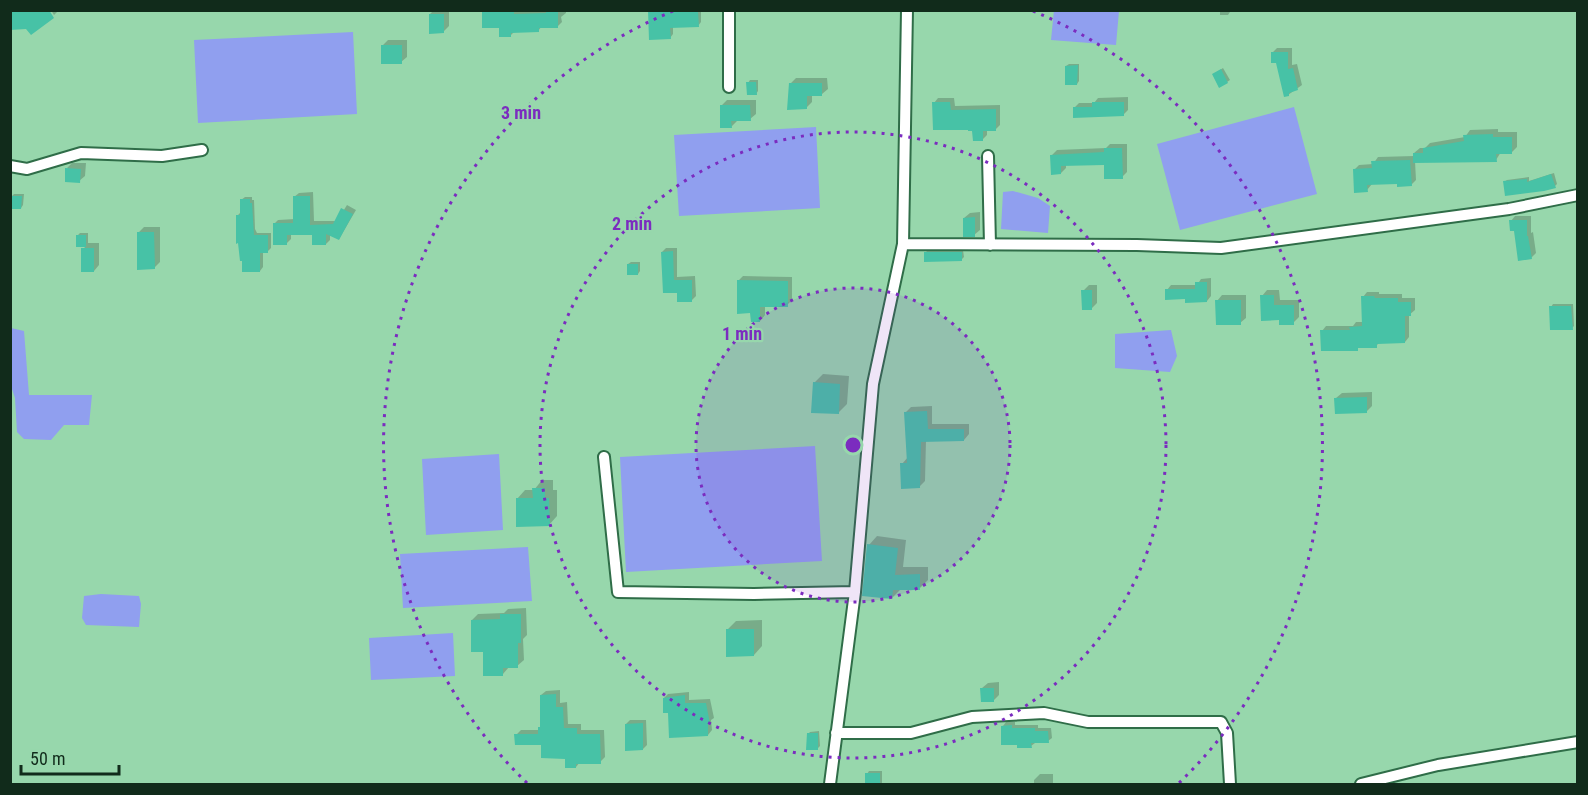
<svg xmlns="http://www.w3.org/2000/svg" width="1588" height="795" font-family="'Roboto Condensed',sans-serif">
  <rect width="100%" height="100%" fill="#97d7ac"/>
  <path fill="#909fef" d="M1054 10 1119 11 1116 45 1051 40Z
    M353 32 357 114 198 123 194 40Z
    M1294 107 1317 194 1180 230 1157 144Z
    M816 127 820 208 679 216 674 135Z
    M1013 191 1038 198 1050 206 1048 233 1001 229 1003 192Z
    M11 328 24 331 29 395H92L89 425H64L51 440 24 439 17 432 15 398 11 386Z
    M1171 330 1177 356 1170 372 1115 368V334Z
    M815 446 822 561 626 572 620 457Z
    M499 454 503 530 426 535 422 459Z
    M528 547 532 601 403 608 400 554Z
    M101 594 139 596 141 604 139 627 86 625 82 618 84 596Z
    M453 633 455 676 371 680 369 638Z"/>
  <path fill="#0003" d="M51 10H59L54 15Z
    M434 10H449V26L443 32 430 14Z
    M483 10H566V13L561 17 562 22 558 26H542L538 31H515L511 35Z
    M649 10H701V22L698 26H673V34L670 38Z
    M1220 10H1230V12L1228 15H1220Z
    M388 40H407V57L401 62 382 46Z
    M1277 48H1292V65L1297 64 1302 85 1288 95 1278 61 1272 53Z
    M1069 64H1079V81L1077 84 1066 66Z
    M1223 68 1230 80 1227 82 1214 74Z
    M796 78H827L828 89 822 94H812V102L806 108 790 84Z
    M750 80H758V91L756 94 748 83Z
    M1128 97V110L1123 115 1074 108 1079 103H1094L1098 98Z
    M938 98H954L955 106 1000 105V125L996 129H987V135L982 140 974 130 934 103Z
    M727 100H756V114L750 119 737 121 731 127 721 106Z
    M1498 129V132H1517V147L1512 152H1501L1496 160 1415 161 1416 180 1411 185 1398 182 1372 184 1367 190 1354 170 1359 165 1373 164 1378 157 1414 156V153L1420 148H1425L1430 143 1465 137 1470 130Z
    M1110 144H1127V172L1122 177 1105 164H1066V168L1061 173 1052 155 1057 150 1106 148Z
    M72 163H86L85 176 79 181 67 168Z
    M1554 173 1557 184 1555 186 1504 182 1507 180 1529 177V181Z
    M313 192 314 221H337L347 205 356 210 339 239 330 234V240L326 244 314 233 291 234V239L287 243 274 224 278 220 295 219 294 197 299 193Z
    M14 194H24L23 205 21 208 12 196Z
    M245 197H252V200H254L255 229 257 233H271V248L268 251H263V267L260 271 237 216 240 213 241 200Z
    M980 212V230L974 235 964 218 970 213Z
    M1515 216H1531V233L1533 232 1536 253 1531 258 1511 221Z
    M144 227H160V262L154 268 138 233Z
    M80 233H88V243H99V265L94 271 83 249 86 246H77V236Z
    M666 248H677V277L695 276 696 296 692 300 678 291 662 252Z
    M928 250H963L964 257 961 260 925 253Z
    M631 262H640V271L638 274 628 264Z
    M743 276 792 277V300L787 305 765 306V315L760 321 752 312 738 281Z
    M1211 278V296L1207 301 1186 298 1167 290 1171 285H1197L1201 279Z
    M1089 285H1097V303L1091 309 1083 291Z
    M1267 290H1279L1280 300H1299V317L1293 323 1280 319 1262 296Z
    M1367 292H1379V294H1402V298H1415V310L1409 315V337L1405 342H1380L1376 346H1360L1357 349 1322 331 1326 326H1353L1356 322H1363V297Z
    M1222 295H1246V318L1240 323 1217 301Z
    M1553 304H1573L1574 326 1572 328 1551 307Z
    M823 374 849 376 847 404 838 413 814 383Z
    M1372 392V406L1366 412 1336 398 1342 393Z
    M932 406V424H969V434L964 440H926L925 481 919 487 902 464 908 457 906 412 911 407Z
    M542 480H553V490H557V516L549 525 517 499 525 490H534Z
    M877 536 906 540 903 567H928V580L920 588 900 590 892 598 869 545Z
    M526 608 527 635 523 639 524 660 517 666 509 667 503 674 484 650 472 620 478 614 504 613 508 609Z
    M762 620V646L754 655 727 630 736 621Z
    M999 682V695L993 701 982 688 988 683Z
    M560 690V703L567 702 568 724H581V730H604L605 757 600 762H580L576 767 566 757 542 743 516 735 521 730H540L542 725 541 695 546 691Z
    M689 692V700L710 699 714 718 711 720 712 730 708 735 664 698 668 694Z
    M630 720H646L647 745 643 749 626 724Z
    M1006 722H1015V725H1038V728H1051L1052 738 1048 741 1035 743 1031 746 1003 726Z
    M819 731 820 746 817 749 807 735 810 732Z
    M869 771H882V784H867V774Z
    M1040 774H1053V784H1034V780Z"/>
  <path fill="#47c2a6" d="M10 10H49L54 18 31 35 26 29 10 30Z
    M482 10 514 12V14L546 13V10H558V28H539V32L511 33V37H499V28H482Z
    M648 10 698 12 699 27 670 28 671 39 649 40Z
    M429 14H444V33L429 34Z
    M381 45H402V64H381Z
    M1271 52H1288V69L1293 68 1298 90 1289 93V96L1284 97 1276 63H1271Z
    M1078 65 1077 85H1065V66Z
    M1221 69 1228 83 1219 88 1212 74Z
    M746 82H756L757 95H747Z
    M789 83H822V96H807V109L787 110Z
    M932 102H950L951 110 996 109V131H983V141H973L972 131H968V130H933Z
    M1092 102H1124V116L1073 118V107H1092Z
    M720 105H750L751 121H731L732 128H720Z
    M1493 134V137H1512V154H1496L1497 162 1413 163V153H1423V148L1464 141 1463 135Z
    M1104 148H1122L1123 179H1104V165L1061 166V174L1051 175 1050 155 1104 152Z
    M1410 160 1412 186 1397 187V184L1367 185 1368 192 1354 193 1353 169 1372 168 1371 161Z
    M65 168 81 169 80 183 65 182Z
    M1551 174 1556 188 1544 191 1505 196 1503 181 1527 179V182Z
    M10 196H22L21 209H10Z
    M293 196H310V225L333 224 341 208 353 214 339 240 326 234V245H312V235H287V245H273V223H293Z
    M240 199H250V203H252L254 235H268V253H260V272H242V261H240L238 243 236 244V215H240Z
    M975 217V237H963V218Z
    M1509 220H1527V236H1528L1532 259 1518 261 1514 231H1510Z
    M137 232H154L155 269 137 270Z
    M76 235H86V247H76Z
    M81 248H94V272H81Z
    M673 251 674 280H692V302H677V293H663L661 252Z
    M924 252H962V261L924 262Z
    M627 264H638V275H627Z
    M737 280 788 281V307H760V322H751L750 313 737 314Z
    M1195 282H1207V302L1185 303V299L1165 300V289H1195Z
    M1081 290H1092V310H1082Z
    M1260 295H1274V305H1294V325H1279V320L1261 321Z
    M1361 296H1374L1375 298H1398V302H1411V316H1405V343L1377 344V348H1358V351H1321L1320 330H1350L1349 327 1362 326Z
    M1215 300H1241V325H1216Z
    M1549 306H1571L1573 330H1550Z
    M813 382 840 384 839 414 811 413Z
    M1367 397V413L1335 414 1334 398Z
    M927 411 928 429H964V441L921 442 920 488 901 489 900 463H907L904 412Z
    M532 488H545V498H549L550 526 516 527V498H533Z
    M867 544 898 548 895 575 920 574V590H893L892 599 862 596Z
    M500 614H521V643H518V668H503V676H483V652H471V620L500 619Z
    M726 629H754V656L726 657Z
    M980 688H994V702H981Z
    M556 694V707H563L564 728H577V734H600L601 764H576V768H565V759L541 758V745H515L514 734H538V727H540V695Z
    M685 695V703H706L710 724H708V736L669 738 668 713H663V698Z
    M643 723V750L625 751V724Z
    M1012 725V728H1035V731H1048L1049 743H1031L1032 748H1017V745H1001V726Z
    M807 733H818V750H806Z
    M865 773H880V784H865Z"/>
  <g fill="none" stroke-linecap="round" stroke-linejoin="round">
    <g stroke="#2f6d48" stroke-width="14">
      <path id="minor" d="M729 10V87
        M988 156 990 245
        M10 166 27 169 81 153 162 156 202 150
        M903 244 907 10
        M604 457 618 592 754 594 855 592
        M836 733H911L972 717 1044 713 1088 722H1221L1227 733 1230 784
        M830 784 855 592 873 384 903 244 1137 245 1221 248 1509 209 1578 195
        M1361 784 1438 765 1578 742"/>
    </g>
    <use href="#minor" stroke="#fff" stroke-width="10"/>
  </g>
  <circle cx="853" cy="445" r="157" fill="#7b2cbf" fill-opacity=".12"/>
  <g fill="none" stroke="#7b2cbf" stroke-width="3" stroke-dasharray="3 6">
    <circle cx="853" cy="445" r="157"/>
    <circle cx="853" cy="445" r="313"/>
    <path d="M527 783A470 470 0 0 1 673 11M1033 11A470 470 0 0 1 1179 783"/>
  </g>
  <circle cx="853" cy="445" r="9" fill="#7b2cbf" stroke="#97d7ac" stroke-width="3"/>
  <g font-size="18" text-anchor="middle" font-weight="bold" fill="#7b2cbf" stroke="#97d7ac" stroke-width="4.5" stroke-linejoin="round" paint-order="stroke">
    <text x="521" y="119">3 min</text>
    <text x="632" y="230">2 min</text>
    <text x="742" y="340">1 min</text>
  </g>
  <rect width="1588" height="795" fill="none" stroke="#112b1b" stroke-width="24"/>
  <path d="M21 765v9h98v-9" fill="none" stroke="#112b1b" stroke-width="3"/>
  <text x="30" y="765" font-size="18" fill="#112b1b" stroke="#97d7ac" stroke-width="4.5" paint-order="stroke">50 m</text>
</svg>
